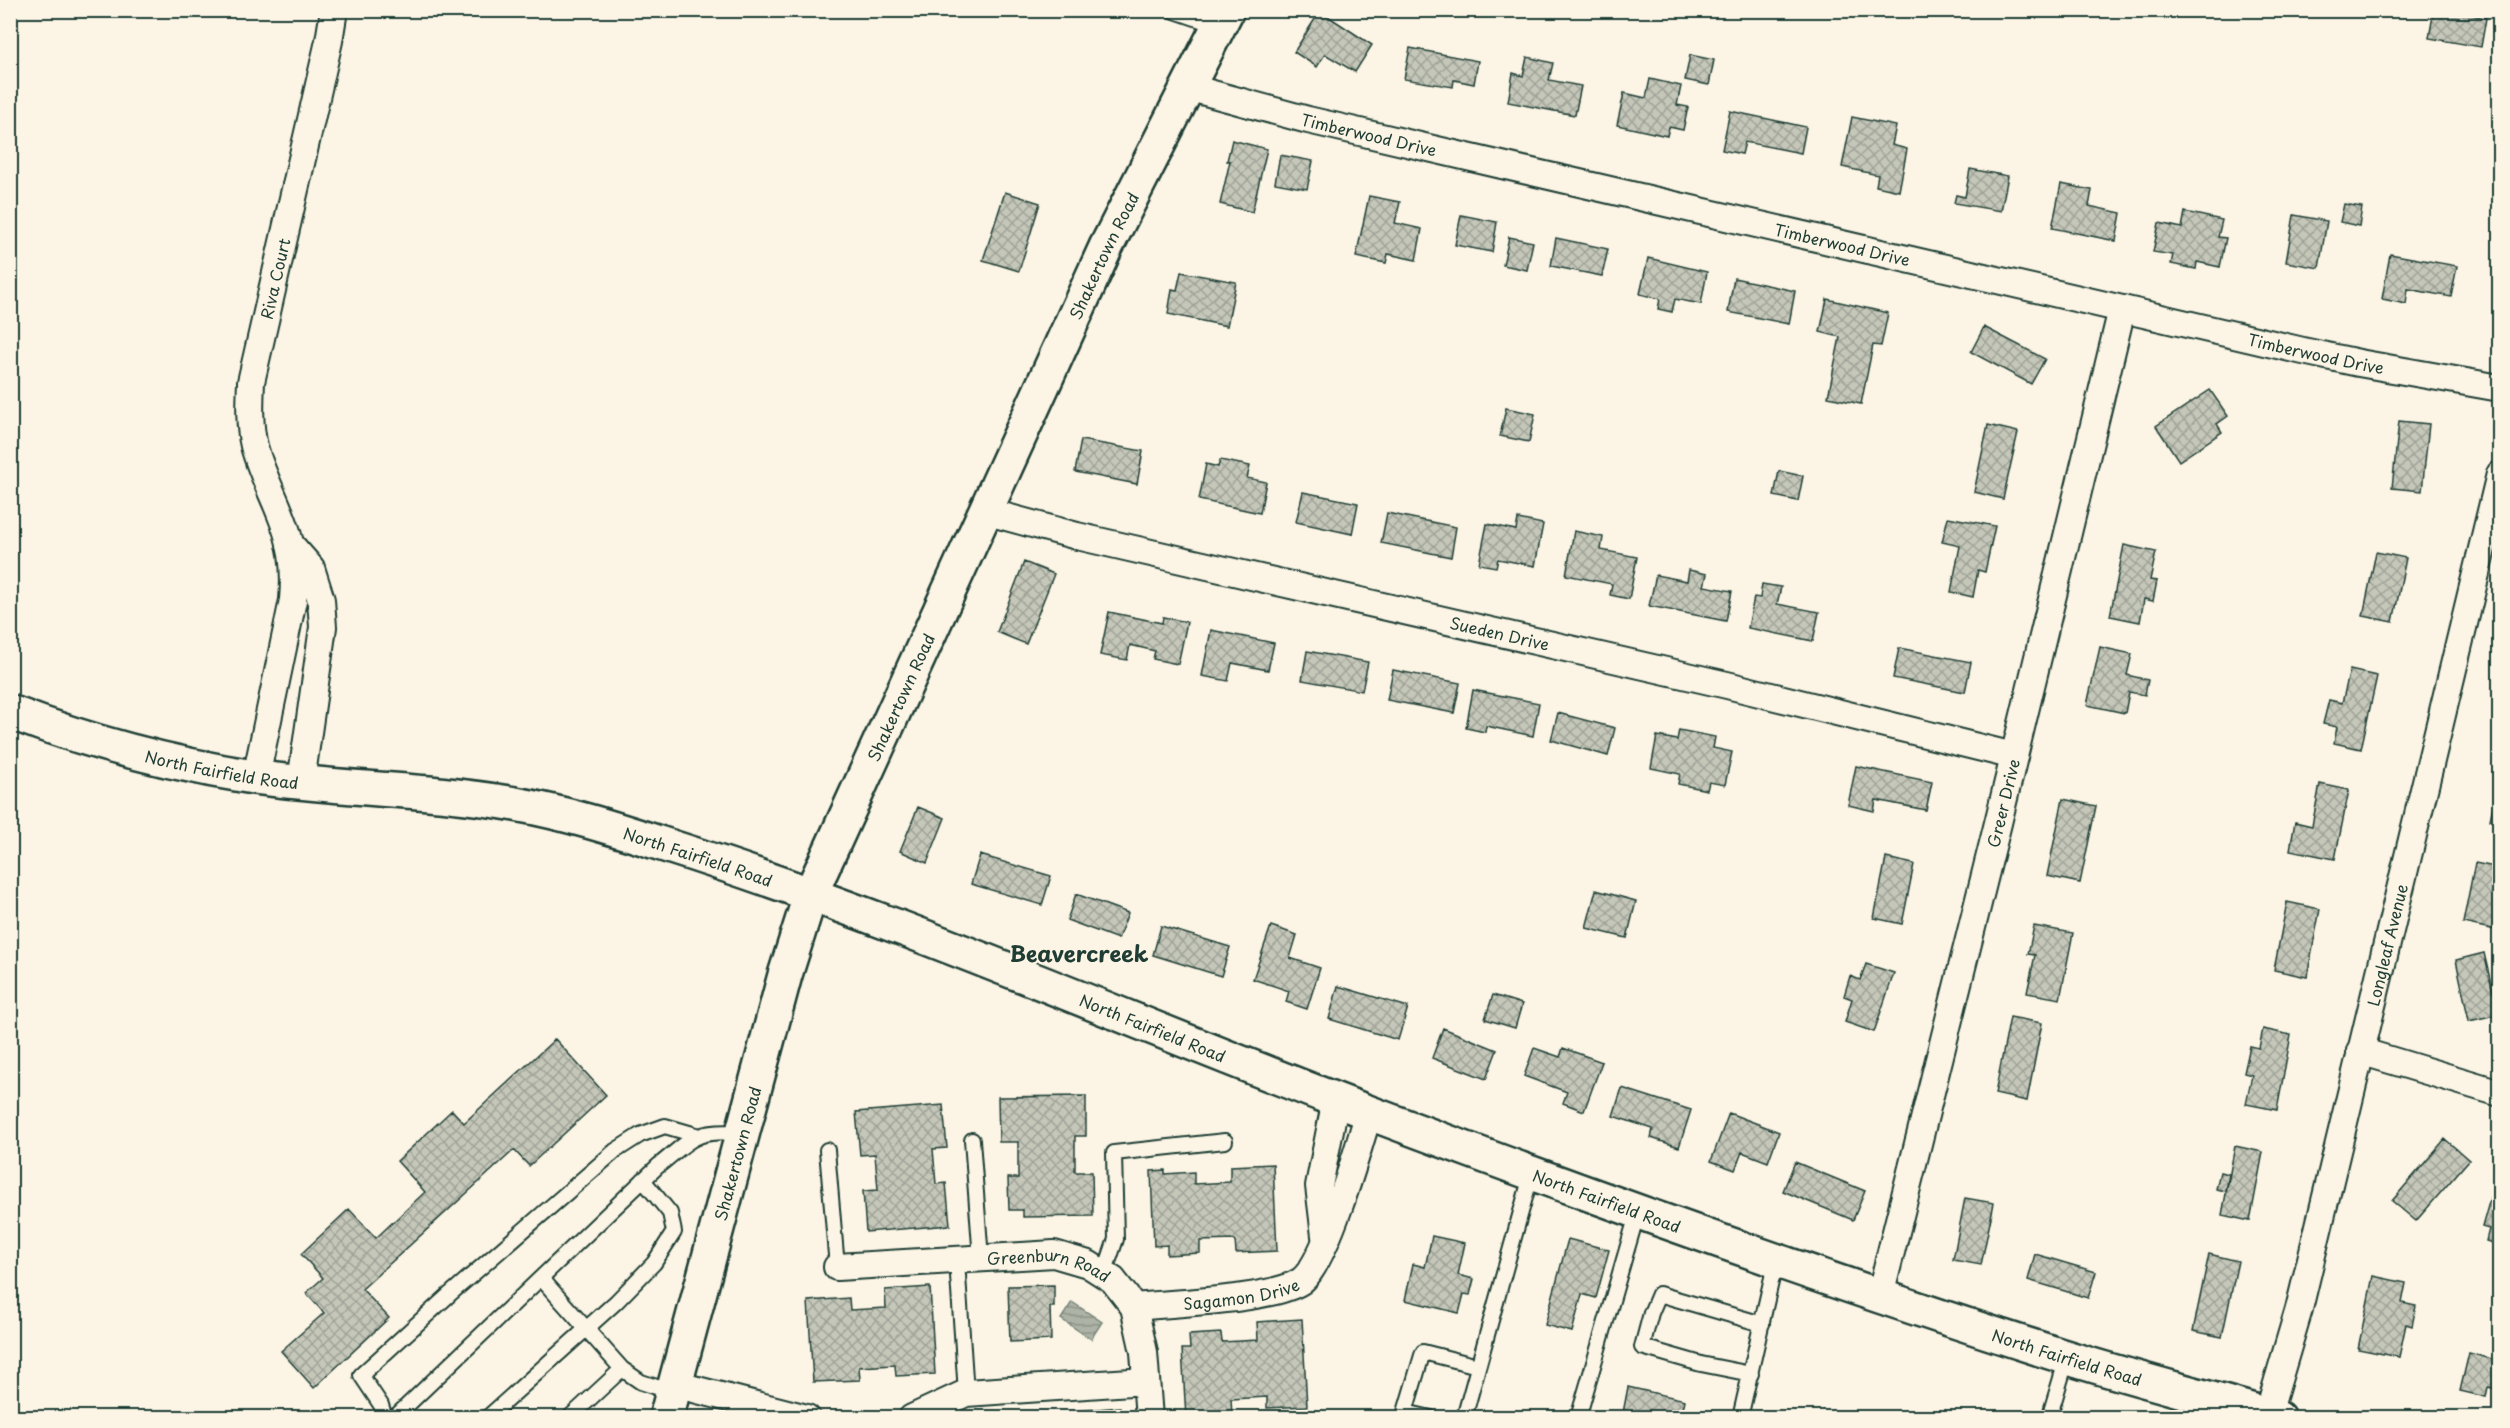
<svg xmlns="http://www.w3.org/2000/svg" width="2510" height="1428" font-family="'Playpen Sans',sans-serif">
  <defs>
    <pattern id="water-rules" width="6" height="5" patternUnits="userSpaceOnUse" patternTransform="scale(1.5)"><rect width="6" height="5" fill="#aeb3a7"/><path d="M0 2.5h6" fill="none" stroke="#8d9389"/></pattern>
    <pattern id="building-cross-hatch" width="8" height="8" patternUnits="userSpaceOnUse" patternTransform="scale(1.5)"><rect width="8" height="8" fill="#c5c7b9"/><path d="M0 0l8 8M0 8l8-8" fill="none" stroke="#9fa397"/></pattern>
  </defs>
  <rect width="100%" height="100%" fill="#fcf5e5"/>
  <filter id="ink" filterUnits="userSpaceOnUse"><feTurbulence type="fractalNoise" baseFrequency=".0167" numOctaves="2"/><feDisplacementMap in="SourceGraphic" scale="12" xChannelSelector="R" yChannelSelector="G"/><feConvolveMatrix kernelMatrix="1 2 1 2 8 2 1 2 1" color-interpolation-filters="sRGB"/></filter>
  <g filter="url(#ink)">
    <path fill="url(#water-rules)" stroke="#758479" stroke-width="1.5" d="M1072 1302 1102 1322 1091 1339 1061 1319Z"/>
    <path fill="url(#building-cross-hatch)" stroke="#1f3d34" stroke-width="1.5" d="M2370 10H2397L2396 16Z
      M2434 10H2448L2486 18 2481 47 2429 38Z
      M1320 11 1372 45 1355 72 1325 54 1317 67 1294 52Z
      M1410 48 1478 61 1474 84 1454 80 1453 87 1404 79Z
      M1690 55 1714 60 1709 85 1685 80Z
      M1527 57 1553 63 1549 80 1581 86 1575 115 1508 102 1513 73 1523 76Z
      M1650 79 1681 86 1677 105 1688 107 1683 130 1669 127 1667 136 1617 125 1624 93 1646 98Z
      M1730 111 1806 127 1801 153 1745 142 1742 154 1722 150Z
      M1852 117 1896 126 1892 145 1907 149 1899 191 1876 186 1878 175 1842 167Z
      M1232 140 1267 149 1252 212 1220 204 1230 161H1227Z
      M1280 155 1313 161 1307 189 1275 183Z
      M1970 169 2008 176 2001 211 1954 203 1956 195 1965 197Z
      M2061 184 2092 190 2089 206 2121 213 2116 241 2052 228Z
      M1005 192 1040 203 1019 271 983 260Z
      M1369 196 1400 202 1395 223 1422 229 1416 260 1388 254 1386 263 1356 257Z
      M2344 204 2362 207 2359 226 2340 222Z
      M2185 212 2222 220 2218 237 2226 238 2220 267 2197 262 2196 269 2171 264 2173 255 2153 252 2159 223 2182 228Z
      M1461 215 1497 222 1492 252 1455 245Z
      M2294 215 2327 221 2319 268 2286 262Z
      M1509 237 1533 242 1527 270 1503 265Z
      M1556 238 1608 249 1602 276 1551 266Z
      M2390 254 2457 266 2451 297 2408 289 2406 304 2382 299Z
      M1648 258 1707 272 1701 304 1675 299 1672 312 1658 309 1660 299 1640 294Z
      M1181 272 1236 282 1227 326 1168 314 1172 289 1177 290Z
      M1734 278 1795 291 1789 324 1728 312Z
      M1827 299 1888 313 1881 346 1873 345 1861 404 1828 397 1840 337 1820 332Z
      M1984 327 2045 359 2031 384 1971 352Z
      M2210 390 2228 416 2217 424 2222 432 2179 461 2156 426Z
      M1506 408 1535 414 1529 442 1500 436Z
      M2399 421 2429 424 2422 491 2392 488Z
      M1988 425 2018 432 2003 499 1974 492Z
      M1081 440 1143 451 1137 484 1075 472Z
      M1220 460 1250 466 1247 478 1266 482 1260 513 1199 500 1206 464 1218 467Z
      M1779 471 1803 476 1798 501 1774 496Z
      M1303 492 1358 503 1352 534 1296 522Z
      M1387 513 1456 527 1451 557 1381 543Z
      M1948 517 1995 526 1985 572 1978 570 1973 597 1951 592 1960 546 1942 542Z
      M1518 519 1543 524 1535 566 1498 559 1496 567 1479 564 1487 524 1516 530Z
      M1574 531 1603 537 1601 550 1637 557 1629 599 1610 595 1612 584 1566 575Z
      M2124 545 2156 552 2150 580 2157 581 2153 601 2144 599 2140 622 2110 616Z
      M2376 552 2406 558 2393 622 2363 616Z
      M1024 562 1054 574 1026 644 997 632Z
      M1689 570 1707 574 1704 586 1732 591 1726 621 1649 606 1656 575 1687 581Z
      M1762 584 1781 587 1777 604 1819 612 1813 641 1748 628 1754 597 1760 598Z
      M1109 612 1162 623 1163 617 1187 622 1178 664 1153 659 1155 651 1130 645 1127 660 1100 655Z
      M1211 630 1274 643 1268 670 1232 663 1228 681 1202 676Z
      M2100 647 2132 654 2127 675 2148 680 2145 695 2129 692 2125 713 2087 705Z
      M1899 648 1971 662 1965 692 1893 678Z
      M1307 651 1368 662 1362 691 1302 680Z
      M1393 670 1460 683 1454 713 1387 700Z
      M2350 670 2377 676 2361 749 2334 743 2337 727 2323 724 2329 700 2342 703Z
      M1473 690 1539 703 1533 736 1486 726 1485 732 1466 728Z
      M1558 713 1615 728 1608 756 1551 740Z
      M1679 730 1715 737 1713 748 1732 752 1725 785 1709 782 1707 790 1678 784 1680 774 1651 768 1657 736 1677 740Z
      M1856 766 1932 782 1926 810 1876 800 1874 811 1848 805Z
      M2500 774V822L2490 820Z
      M2320 784 2349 790 2335 859 2290 850 2295 822 2312 826Z
      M2063 799 2096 806 2080 883 2047 876Z
      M918 807 945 818 927 863 900 851Z
      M980 855 1051 876 1042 905 971 884Z
      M1886 858 1914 864 1902 924 1874 918Z
      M2475 863 2500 868V910L2496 930 2463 923Z
      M1596 890 1636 901 1627 938 1586 928Z
      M1076 894 1128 913 1118 939 1067 920Z
      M2287 902 2320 909 2307 977 2274 970Z
      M1161 926 1230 947 1221 976 1153 955Z
      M1271 926 1297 935 1290 958 1320 968 1307 1009 1286 1002 1289 991 1253 979Z
      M2034 926 2073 933 2060 999 2027 993 2035 955 2028 954Z
      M2484 953 2493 992 2500 991V1014L2469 1021 2456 960Z
      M1866 964 1894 973 1874 1032 1845 1022 1852 999 1844 996 1850 976 1860 980Z
      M1338 986 1408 1007 1398 1040 1329 1019Z
      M1493 995 1522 1004 1515 1028 1485 1019Z
      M2010 1017 2042 1023 2027 1101 1995 1094Z
      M1443 1028 1497 1050 1486 1079 1432 1058Z
      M2263 1029 2291 1035 2277 1110 2246 1104 2252 1075 2244 1073 2250 1046 2259 1048Z
      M555 1039 606 1095 529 1166 514 1150 362 1289 389 1318 314 1388 281 1351 324 1313 306 1293 323 1278 301 1254 349 1209 376 1238 425 1192 397 1161 452 1110 464 1123Z
      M1534 1048 1560 1057 1563 1048 1602 1062 1584 1111 1563 1103 1567 1092 1524 1076Z
      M1622 1088 1691 1110 1679 1147 1651 1138 1653 1129 1613 1116Z
      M1086 1096V1136H1075V1172H1092L1093 1216 1023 1217V1210H1009L1008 1178H1018V1142H999L998 1097Z
      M943 1105 947 1148 933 1149 936 1184 946 1183 950 1225 866 1232 863 1191 878 1190 875 1154 860 1155 856 1112Z
      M1729 1113 1779 1132 1768 1162 1742 1152 1735 1170 1711 1161Z
      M2445 1139 2469 1160 2416 1221 2392 1201Z
      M2235 1146 2263 1152 2250 1221 2222 1215Z
      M1795 1162 1865 1191 1853 1220 1783 1191Z
      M1273 1164 1277 1251 1236 1253 1235 1240 1200 1241V1253L1167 1255V1245L1154 1246 1151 1171 1165 1170V1174L1194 1172V1184L1230 1182V1166Z
      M2220 1172 2229 1174 2226 1191 2216 1189Z
      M2493 1188 2500 1189V1245L2486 1241 2489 1229 2482 1227Z
      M1965 1198 1994 1203 1981 1265 1953 1260Z
      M1432 1236 1465 1243 1458 1275 1474 1279 1470 1295 1464 1294 1459 1313 1405 1300 1413 1264 1425 1267Z
      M1568 1239 1609 1250 1596 1298 1582 1294 1572 1332 1545 1325Z
      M2035 1254 2096 1272 2088 1298 2028 1280Z
      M2209 1254 2238 1261 2222 1337 2193 1331Z
      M2373 1276 2406 1283 2402 1303 2416 1306 2412 1326 2406 1324 2399 1357 2358 1349Z
      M1054 1285V1307H1050L1051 1340 1010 1342 1008 1286Z
      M930 1287 935 1374 896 1376 895 1365 859 1367 860 1380 813 1382 808 1301 849 1298 850 1310 886 1308 885 1290Z
      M1302 1319 1307 1406 1267 1408V1397L1231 1399 1232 1416 1186 1418 1182 1349H1190L1189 1335 1221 1333 1222 1342 1258 1340 1257 1322Z
      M2469 1353 2500 1361V1390L2488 1387 2486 1397 2460 1391Z
      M1628 1387 1685 1400 1681 1418H1622Z
      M1120 1407 1121 1418H1075L1074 1411Z"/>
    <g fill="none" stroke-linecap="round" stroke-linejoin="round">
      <g stroke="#1f3d34" stroke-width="18">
        <path id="lane" d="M1172 10 1219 26
          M972 1140 981 1259
          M827 1150 837 1267
          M957 1261 966 1393
          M1104 1274 1116 1239 1114 1153 1225 1141
          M541 1278 622 1369 641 1382 672 1392
          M1751 1374 1701 1364 1642 1347 1651 1313 1659 1294 1762 1324
          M385 1418 381 1405 361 1375 450 1294 615 1151 640 1135 665 1126 696 1135
          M394 1418 658 1166C693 1138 695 1129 742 1133
          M487 1418 616 1302 654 1263 674 1232 670 1213 643 1180
          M569 1418 622 1369
          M1431 1418 1405 1412 1423 1352 1478 1366
          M1464 1418 1532 1172
          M1578 1418 1638 1211
          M1740 1418 1776 1260
          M2049 1418 2067 1358"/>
      </g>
      <g stroke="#1f3d34" stroke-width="30">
        <g id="street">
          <path id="s1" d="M1187 87 1308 120 2303 351 2359 363 2500 388"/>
          <path id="s2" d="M984 511 1077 536 1727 685 2014 756"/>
          <path d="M290 544 311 568 321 600 323 627 301 782"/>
          <path id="s3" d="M256 777 293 600C295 577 294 554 287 532 278 503 262 476 254 446 249 425 250 403 251 382L329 41 334 10"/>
          <path d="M2360 1051 2500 1093"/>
          <path d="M1325 1236 1319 1186 1336 1099"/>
          <path id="s4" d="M837 1267 1054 1254 1088 1264 1113 1280 1134 1307 1144 1352 1149 1418"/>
          <path id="s5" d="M1880 1296 1998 823 2122 309"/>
          <path id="s6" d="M1134 1307C1172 1303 1273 1300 1301 1281 1326 1263 1359 1146 1369 1112"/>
          <path d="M674 1384 807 1418"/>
          <path id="s7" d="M2268 1414 2299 1309 2500 474"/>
          <path d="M912 1418 966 1393 1146 1381"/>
        </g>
      </g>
      <g stroke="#1f3d34" stroke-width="38">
        <g id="secondary">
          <path id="s8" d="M10 712C88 742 171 764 253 777 340 789 429 789 515 804 566 813 616 829 665 845 905 921 1135 1024 1370 1113 1598 1199 1827 1281 2059 1355 2131 1378 2205 1396 2278 1418"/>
          <path id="s9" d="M666 1418 785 975 811 893 1106 247 1227 10"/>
        </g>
      </g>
      <use href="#lane" stroke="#fcf5e5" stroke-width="14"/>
      <use href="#street" stroke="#fcf5e5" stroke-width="26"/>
      <use href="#secondary" stroke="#fcf5e5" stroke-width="33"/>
    </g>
  </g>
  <g text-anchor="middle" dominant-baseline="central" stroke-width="4.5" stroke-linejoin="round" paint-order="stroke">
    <g font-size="16" fill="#1f3d34" stroke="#fcf5e5">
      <text stroke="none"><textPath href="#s1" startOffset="188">Timberwood Drive</textPath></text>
      <text stroke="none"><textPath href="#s1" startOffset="674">Timberwood Drive</textPath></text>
      <text stroke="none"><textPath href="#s9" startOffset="1246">Shakertown Road</textPath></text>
      <text stroke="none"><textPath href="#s3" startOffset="512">Riva Court</textPath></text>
      <text stroke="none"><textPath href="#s1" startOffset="1160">Timberwood Drive</textPath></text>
      <text stroke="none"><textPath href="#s2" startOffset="530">Sueden Drive</textPath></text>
      <text stroke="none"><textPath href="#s9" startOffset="760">Shakertown Road</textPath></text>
      <text stroke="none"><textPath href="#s8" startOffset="220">North Fairfield Road</textPath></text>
      <text stroke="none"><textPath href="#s5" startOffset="508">Greer Drive</textPath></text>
      <text stroke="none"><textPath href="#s8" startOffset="706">North Fairfield Road</textPath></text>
      <text stroke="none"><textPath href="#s7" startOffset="484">Longleaf Avenue</textPath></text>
      <text stroke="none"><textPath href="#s8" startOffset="1192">North Fairfield Road</textPath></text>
      <text stroke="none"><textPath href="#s9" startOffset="274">Shakertown Road</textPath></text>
      <text stroke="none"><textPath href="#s8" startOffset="1678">North Fairfield Road</textPath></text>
      <text stroke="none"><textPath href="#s4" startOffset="214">Greenburn Road</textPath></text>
      <text stroke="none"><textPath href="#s6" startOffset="108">Sagamon Drive</textPath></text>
      <text stroke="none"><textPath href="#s8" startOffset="2164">North Fairfield Road</textPath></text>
    </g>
    <g font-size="22" font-weight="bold" fill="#1f3d34" stroke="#fcf5e5">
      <text x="1079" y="952">Beavercreek</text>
    </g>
  </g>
  <rect width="2510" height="1428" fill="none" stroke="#fcf5e5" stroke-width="36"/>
  <rect x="18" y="18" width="2474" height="1392" fill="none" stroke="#1f3d34" stroke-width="2" filter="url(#ink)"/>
</svg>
